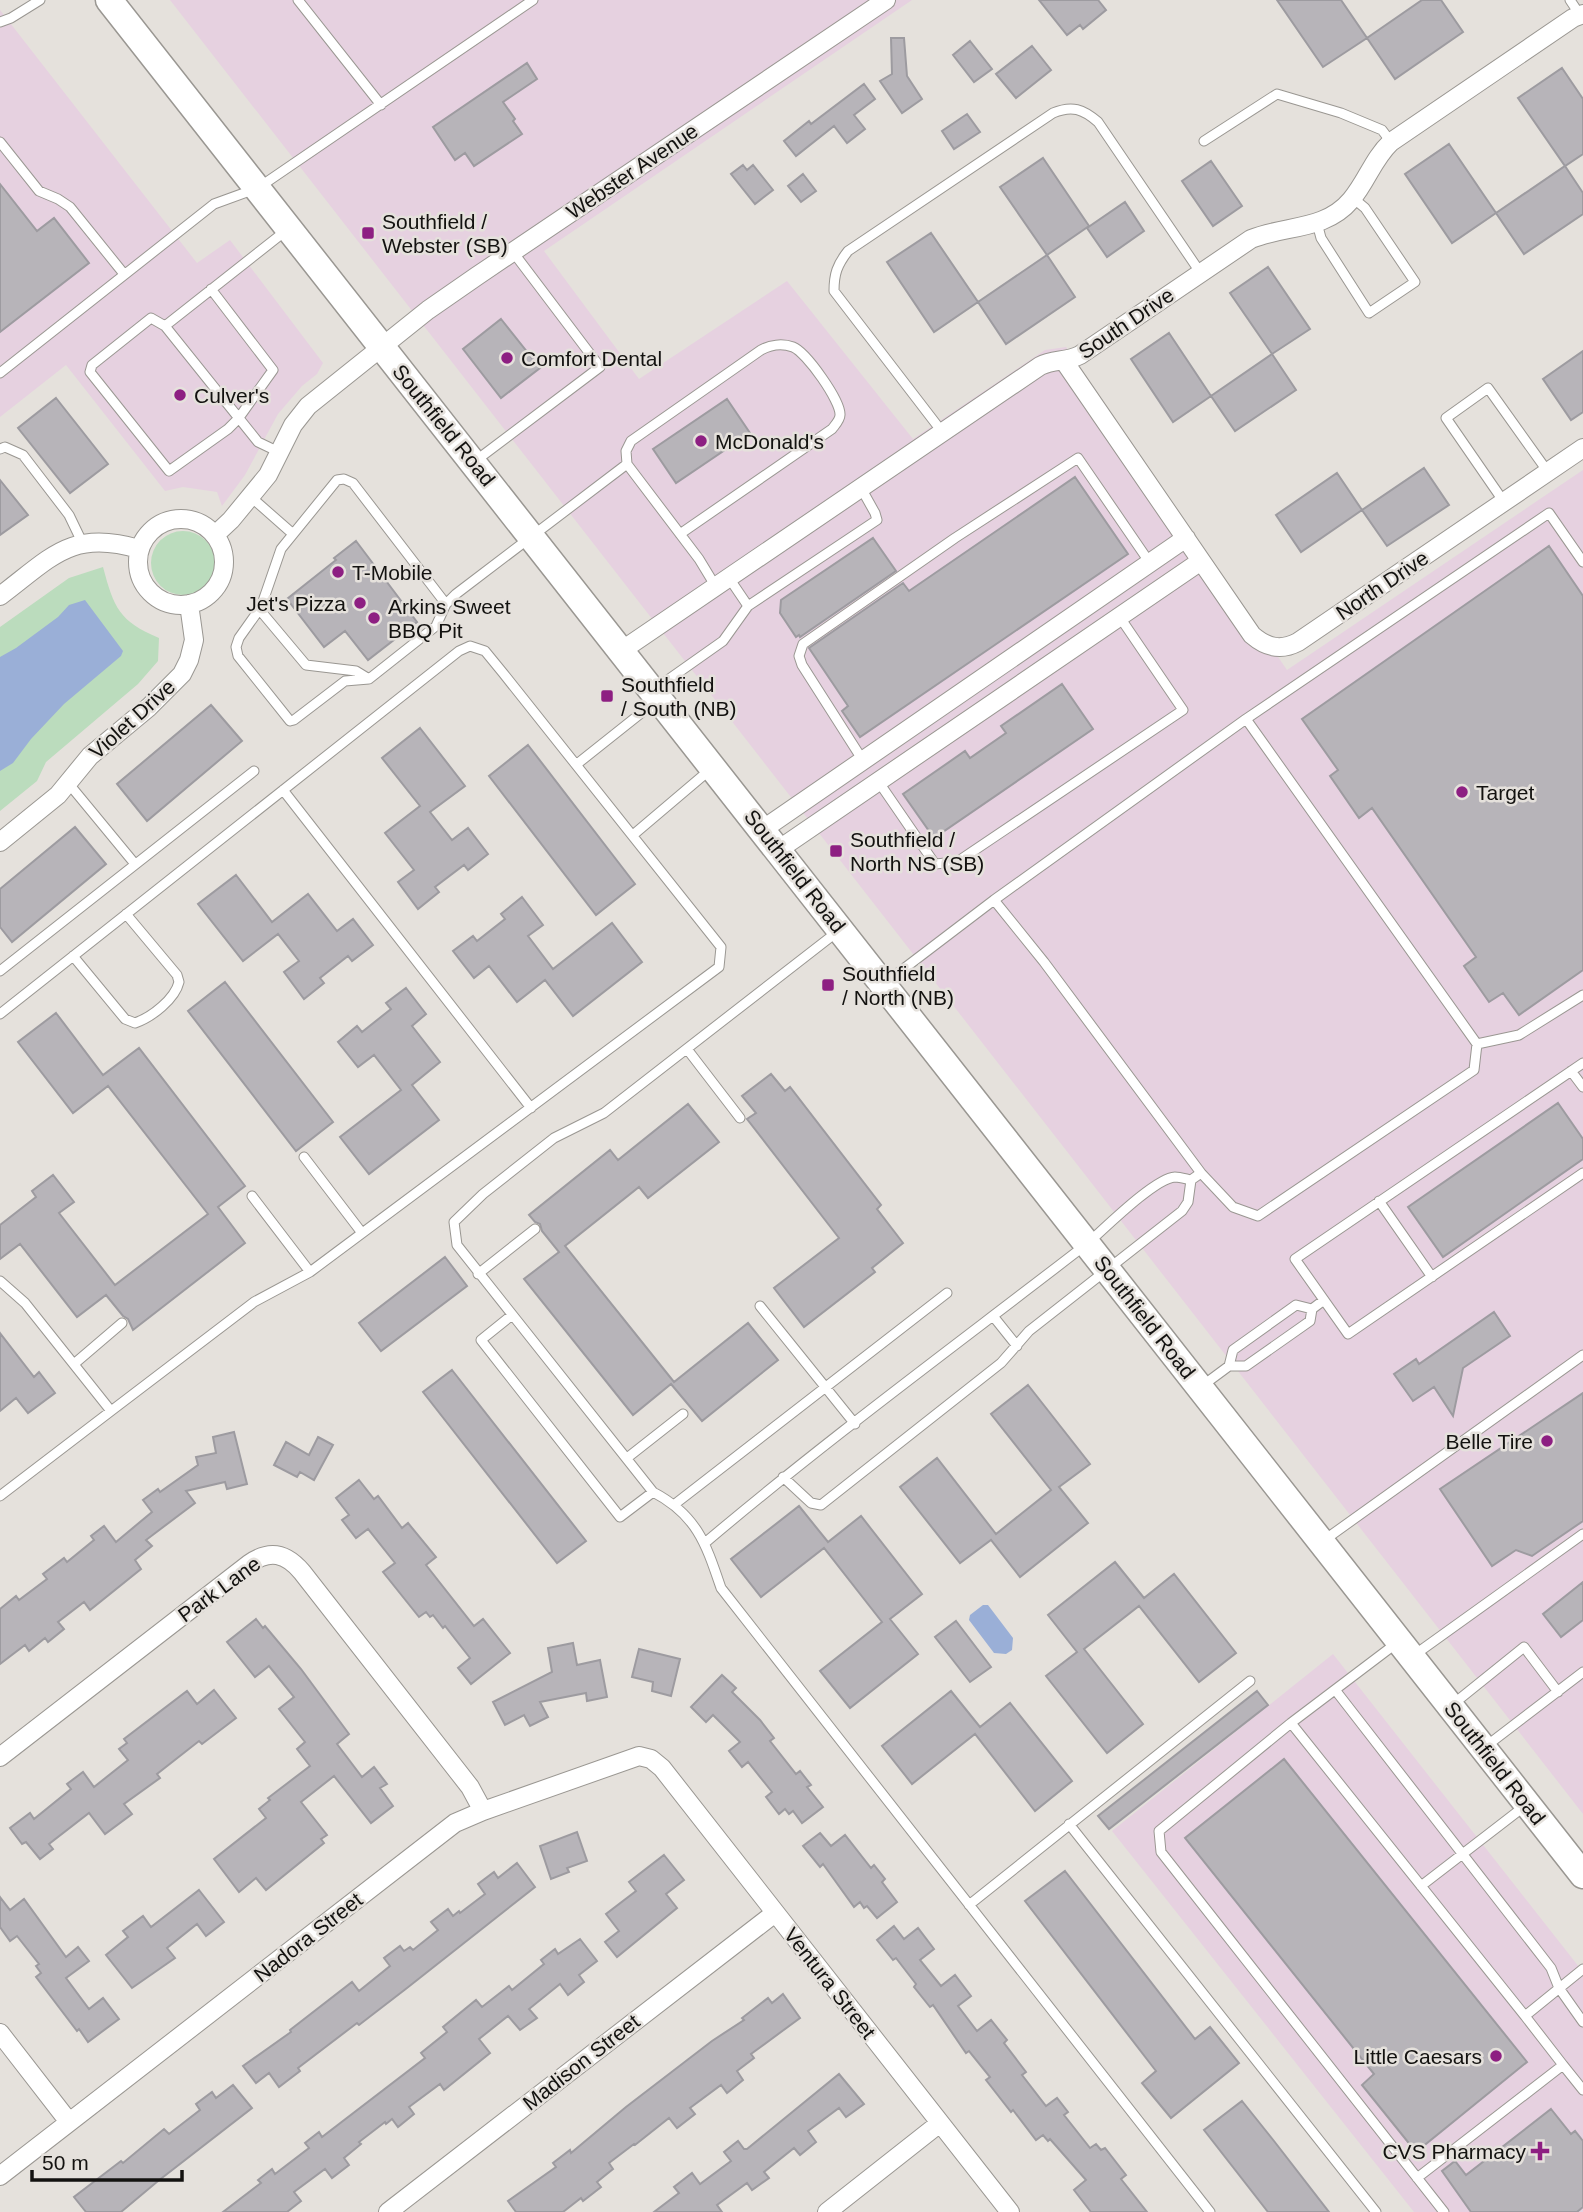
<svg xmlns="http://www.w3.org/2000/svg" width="1583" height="2212" font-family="Arial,sans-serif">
  <rect width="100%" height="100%" fill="#e5e1dc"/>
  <path fill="#e6d1e0" d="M170 0H912L544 251 639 379 787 281 913 439 1045 350 1066 347 1287 670 1583 470V1814Z
    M0 10 197 263 230 240 323 363 317 374 302 386 278 414 245 475 222 506 217 492 183 487 165 491 66 365 0 417Z
    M1333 1654 1583 1972V2212H1414L1112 1831Z"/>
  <path fill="#bbdcbd" d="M151 563a32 32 0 1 1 64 0a32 32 0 1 1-64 0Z
    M103 567C114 608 119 621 159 638L158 661 138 684 46 762 37 781 0 811V627L69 578Z"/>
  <path fill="#9aafd7" d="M85 600 123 651 121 656 64 704 31 739 13 763 0 771V657L16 648 58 617 69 605Z
    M983 1605H988L1013 1638 1012 1650 1006 1654 994 1653 969 1620 970 1615Z"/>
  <path fill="#b7b4b9" stroke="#9d9ba0" stroke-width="2" d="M1039 0H1098L1106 10 1083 29 1080 25 1067 35Z
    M1277 0H1341L1367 38 1323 67Z
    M1422 0H1441L1463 32 1395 79 1367 38Z
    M891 38H904L907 76 922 99 902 113 880 81 892 74Z
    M970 41 992 69 974 82 953 55Z
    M1032 46 1051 70 1016 98 996 74Z
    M527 63 537 79 503 102 515 119 513 121 522 134 474 166 465 153 455 160 433 127Z
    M1562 68 1583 99V154L1565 166 1518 98Z
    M864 84 875 99 854 115 865 129 847 143 834 126 796 156 784 141 809 121 811 124Z
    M967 114 980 132 954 149 942 131Z
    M1449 144 1496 213 1452 243 1405 174Z
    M1043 158 1089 226 1047 255 1000 187Z
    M1211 161 1242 206 1213 226 1182 181Z
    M743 165 747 170 753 165 773 190 755 204 731 174Z
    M1565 166 1583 193V214L1524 254 1496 213Z
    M803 174 816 191 801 202 788 186Z
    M0 184 37 231 54 218 89 263 0 332Z
    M1125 202 1144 231 1107 257 1087 228Z
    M931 233 978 302 934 332 887 262Z
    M1047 255 1075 297 1006 344 978 302Z
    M1268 267 1310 329 1272 354 1230 293Z
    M501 319 540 368 501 398 463 349Z
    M1169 333 1211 396 1173 422 1131 359Z
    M1583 351V412L1571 420 1543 379Z
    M1272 354 1296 390 1235 431 1211 396Z
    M56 398 108 464 70 493 18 428Z
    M727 399 750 433 676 483 653 449Z
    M1424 468 1449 505 1387 546 1362 510Z
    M1337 473 1362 510 1301 552 1276 515Z
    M1075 477 1128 554 860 737 842 711 848 706 809 648 903 583 909 591Z
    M0 480 28 515 0 535Z
    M873 538 896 571 800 637 799 635 796 637 780 613 781 600Z
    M356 541 417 622 368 660 345 631 324 647 287 599 336 560 334 558Z
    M1549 546 1583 596V970L1519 1015 1503 993 1489 1002 1464 966 1476 957 1372 808 1359 818 1330 776 1338 770 1302 719Z
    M1062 684 1093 729 934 838 903 794 965 751 970 758 1006 733 1001 726Z
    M211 705 242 741 147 821 117 784Z
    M420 728 465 786 430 812 452 840 468 828 488 854 468 870 464 865 435 887 439 892 418 909 398 882 414 870 385 833 420 806 382 758Z
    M528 745 635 884 596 915 489 776Z
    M75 827 106 864 12 942 0 927V889Z
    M236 875 272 922 308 894 337 931 353 919 373 945 352 961 348 956 320 978 324 983 304 999 284 972 299 961 278 934 243 961 198 904Z
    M522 897 543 925 528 936 553 969 612 923 642 962 573 1016 545 980 517 1002 489 966 474 978 453 951 473 936 477 941 505 919 501 914Z
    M225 982 333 1122 296 1151 188 1011Z
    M406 988 426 1014 412 1026 440 1062 412 1085 439 1120 369 1174 340 1137 401 1090 374 1055 358 1067 338 1042 357 1026 362 1032 391 1009 386 1003Z
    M56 1013 103 1075 139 1048 245 1186 218 1207 245 1243 133 1330 128 1319 123 1316 106 1295 77 1317 20 1244 0 1259V1225L36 1197 32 1191 53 1175 74 1202 59 1213 115 1285 208 1214 108 1086 73 1113 18 1042Z
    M771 1074 785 1091 790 1087 881 1205 877 1209 903 1243 872 1268 875 1272 804 1327 774 1288 839 1238 747 1119 756 1113 742 1096Z
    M1558 1103 1583 1139V1159L1443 1257 1408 1207Z
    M688 1104 719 1142 648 1198 639 1187 565 1246 674 1382 748 1323 778 1360 702 1421 671 1384 633 1415 524 1279 559 1252 542 1231 540 1224 535 1222 529 1215 610 1150 618 1160Z
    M445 1257 467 1286 381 1351 359 1323Z
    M1494 1312 1510 1336 1463 1368 1453 1416 1434 1387 1413 1401 1394 1374 1416 1359 1419 1364Z
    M0 1333 34 1377 39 1372 55 1393 28 1413 16 1398 0 1411Z
    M452 1370 586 1541 557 1563 423 1392Z
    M1028 1385 1090 1464 1059 1487 1088 1523 1020 1577 991 1540 960 1563 900 1487 937 1458 996 1534 1051 1490 991 1414Z
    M1583 1393V1521L1532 1556 1516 1550 1492 1566 1440 1489Z
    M234 1432 247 1484 227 1489 225 1482 186 1491 195 1503 146 1540 152 1546 135 1560 141 1569 90 1610 84 1602 58 1622 64 1629 48 1642 45 1638 29 1651 25 1645 0 1664V1609L16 1596 19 1600 47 1579 43 1574 64 1558 67 1562 94 1540 91 1536 104 1526 116 1542 152 1512 143 1500 158 1489 160 1492 198 1465 196 1457 216 1453 213 1437Z
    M318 1437 333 1445 314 1480 300 1472 297 1477 274 1465 286 1442 309 1455Z
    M359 1480 374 1499 378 1496 402 1528 408 1523 436 1557 426 1565 474 1626 483 1619 510 1653 471 1684 458 1668 470 1658 445 1626 443 1628 433 1615 430 1617 426 1612 419 1617 383 1572 395 1563 368 1529 356 1538 342 1520 349 1515 336 1498Z
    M799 1506 828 1542 861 1516 922 1594 890 1619 918 1654 850 1708 820 1671 882 1622 824 1548 761 1597 731 1559Z
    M1115 1562 1144 1598 1174 1574 1236 1653 1199 1682 1139 1606 1084 1649 1143 1724 1107 1753 1046 1676 1077 1652 1048 1615Z
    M1583 1582V1620L1561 1637 1543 1614Z
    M256 1619 263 1628 265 1626 301 1669 349 1734 337 1744 362 1777 374 1767 387 1784 380 1788 393 1806 371 1823 334 1776 301 1802 327 1835 321 1839 324 1843 266 1890 256 1878 239 1892 214 1859 266 1818 259 1809 270 1800 268 1798 310 1766 297 1749 305 1742 279 1709 294 1697 269 1666 255 1677 227 1642Z
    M956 1621 991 1667 970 1682 935 1637Z
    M573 1643 577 1665 600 1660 607 1697 587 1701 586 1693 540 1702 548 1717 530 1726 524 1715 505 1725 493 1702 552 1672 548 1648Z
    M639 1649 680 1659 671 1696 652 1691 653 1682 632 1677Z
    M722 1675 736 1688 732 1692 760 1720 774 1738 770 1741 796 1774 800 1771 811 1785 807 1787 823 1807 802 1823 793 1811 789 1814 785 1809 779 1814 766 1797 772 1792 748 1762 742 1767 729 1751 740 1742 713 1715 706 1722 691 1707Z
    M214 1690 236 1718 202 1744 199 1741 157 1774 160 1778 124 1804 132 1814 105 1834 89 1813 49 1844 53 1849 40 1859 26 1842 22 1844 10 1828 30 1813 34 1819 71 1789 67 1784 83 1772 94 1787 128 1760 119 1749 127 1743 124 1739 187 1691 197 1704Z
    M951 1691 980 1727 1010 1703 1072 1781 1035 1811 975 1734 912 1784 882 1746Z
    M1257 1691 1268 1705 1109 1829 1098 1816Z
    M1284 1759 1527 2062 1416 2152 1362 2085 1374 2074 1185 1838Z
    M577 1832 587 1861 567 1868 569 1872 551 1879 540 1846Z
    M820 1833 831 1846 845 1835 871 1868 874 1865 885 1879 882 1882 897 1902 877 1918 867 1906 864 1908 860 1902 854 1907 823 1864 820 1867 803 1846Z
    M664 1855 684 1880 666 1894 677 1908 617 1957 605 1942 619 1931 606 1914 636 1891 629 1882Z
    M517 1863 535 1887 407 1988 359 2025 357 2023 298 2068 300 2071 279 2087 269 2073 256 2083 243 2066 291 2032 290 2030 352 1982 359 1991 390 1966 384 1958 400 1946 404 1951 410 1947 413 1950 438 1930 431 1922 448 1909 453 1916 459 1911 460 1913 485 1894 478 1884 494 1872 498 1878Z
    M1065 1871 1195 2039 1210 2027 1239 2063 1171 2118 1142 2083 1156 2071 1025 1901Z
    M199 1890 224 1922 206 1936 197 1924 167 1948 175 1958 132 1988 106 1955 128 1937 123 1931 143 1916 151 1927Z
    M0 1897 10 1910 24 1899 66 1957 78 1947 89 1961 66 1978 89 2009 103 1998 119 2019 88 2042 79 2029 77 2031 36 1977 41 1973 36 1966 39 1964 17 1936 10 1941 0 1927Z
    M894 1926 904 1939 918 1928 934 1949 920 1960 941 1986 955 1975 971 1996 958 2006 977 2031 991 2020 1007 2040 1004 2043 1026 2072 1022 2075 1046 2106 1057 2098 1068 2112 1064 2115 1090 2148 1096 2144 1101 2150 1105 2148 1126 2175 1121 2179 1147 2212H1091L1074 2190 1086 2180 1050 2139 1048 2141 1043 2135 1036 2140 1013 2110 1011 2112 986 2080 990 2077 969 2051 966 2053 933 2005 930 2007 914 1987 916 1984 896 1958 893 1960 877 1940Z
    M580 1939 597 1961 579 1975 584 1982 568 1995 560 1984 529 2009 537 2018 520 2030 508 2016 479 2039 490 2053 444 2090 440 2084 409 2107 414 2114 398 2127 392 2119 386 2124 385 2122 359 2142 361 2144 344 2158 349 2165 332 2178 325 2169 294 2192 301 2201 287 2212H223L261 2183 258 2180 272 2169 275 2174 309 2148 305 2143 319 2132 322 2137 425 2058 421 2053 447 2032 443 2027 476 2000 482 2007 509 1986 512 1990 544 1964 541 1960 555 1949 558 1954Z
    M783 1994 800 2018 751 2054 754 2058 737 2071 743 2080 727 2093 721 2085 690 2108 695 2114 677 2128 669 2118 635 2145 634 2144 609 2163 613 2169 597 2182 601 2187 583 2201 581 2198 563 2212H516L508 2201 556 2167 553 2163 570 2150 571 2153 626 2107 712 2041 744 2020 742 2018 768 1998 772 2003Z
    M839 2074 864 2104 846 2117 839 2108 808 2131 816 2142 800 2155 794 2148 764 2172 769 2178 752 2190 747 2183 717 2205 722 2212H654L679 2193 674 2187 692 2173 700 2184 731 2161 724 2152 738 2141 744 2149H747Z
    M233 2085 252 2108 158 2181 121 2212H86L74 2197 121 2161 123 2163 164 2129 169 2134 200 2110 196 2104 212 2092 216 2098Z
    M1242 2101 1274 2141 1329 2212H1268L1204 2130Z
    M1551 2109 1571 2134 1575 2131 1583 2141V2207L1577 2212H1471L1442 2171 1455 2161 1466 2175Z"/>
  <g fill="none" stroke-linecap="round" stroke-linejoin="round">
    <g stroke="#9a9792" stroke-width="11">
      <path id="lane" d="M298 0 381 105
        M1570 0 1580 15
        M0 22 11 18 40 0
        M1204 141 1277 94 1341 113 1382 130 1391 142
        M0 142 39 191 58 199 70 207 124 274
        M1317 223 1321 238 1369 313 1415 282 1365 208 1353 198
        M165 326 151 318 92 365 90 372 169 471 228 429 238 419 273 370 211 289
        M0 373 214 204 258 188 533 0
        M943 433 834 291C834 274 837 265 848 251L1053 113C1072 105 1083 109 1098 122L1200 272
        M0 449 5 447 23 455 69 515 82 542
        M279 452 258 442 165 326 288 229
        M474 462 600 367 513 252
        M251 497 293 534
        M1504 502 1446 418 1488 388 1548 472
        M680 534 832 429C835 425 840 420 840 415 841 401 806 352 793 347 782 343 770 345 761 350L631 441 626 451 627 464 699 559 716 587
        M729 578 748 606
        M446 604 353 483 344 479 337 480 281 549 261 607 239 638 236 647 238 656 290 721 294 720 345 681 369 679 436 626 446 604 456 594 627 464
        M259 609 306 665 356 671 369 679
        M655 689 723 641 748 606 877 520 875 513 861 488
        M1246 719 1549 513 1583 562
        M862 759 802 665 799 656 803 644 955 538 1078 458 1150 563
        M577 764 655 702
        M878 781 935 864 957 862 1183 710 1119 616
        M69 784 135 864
        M283 790 531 1108
        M633 835 712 768
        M994 900 1044 962 1201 1173
        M837 932 604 1113 554 1138 483 1194 454 1222 457 1245 653 1492C697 1515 706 1544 721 1588L1210 2212
        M73 956 125 1019 135 1023C152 1017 175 999 179 982L177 975 126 914
        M0 971 254 771
        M0 1014 459 651 470 646 485 651 503 673 721 947 719 967 310 1272 254 1302 111 1411 25 1303 0 1281
        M1477 1044 1519 1035 1583 995
        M687 1049 740 1118
        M1583 1063 1295 1259 1348 1334 1583 1173
        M1571 1071 1583 1087
        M304 1157 362 1233
        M252 1196 310 1272
        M1379 1201 1432 1277
        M478 1274 535 1229
        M760 1306 855 1424
        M512 1315 481 1340 620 1517 653 1492
        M993 1316 1017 1346
        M74 1364 122 1323
        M1229 1366 1233 1350 1296 1305 1312 1309
        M1202 1386 1229 1366H1246L1310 1321 1312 1309 1324 1300
        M627 1458 683 1414
        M783 1477 811 1503 821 1505 1001 1363 1029 1331 1182 1211 1188 1202 1191 1180 1201 1173 1233 1207 1258 1216 1474 1070 1477 1044 1246 719 994 900 885 983
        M0 1496 111 1411
        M675 1504 947 1293
        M1323 1541 1583 1355
        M706 1542C829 1438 960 1342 1088 1243 1104 1229 1155 1178 1175 1177 1180 1177 1186 1179 1191 1180
        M1398 1642 1291 1723 1525 2016
        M1413 1656 1583 1534
        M1336 1691 1551 1968 1559 1988 1583 2022
        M1452 1705 1524 1647 1558 1692
        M1291 1723 1159 1831 1161 1852 1444 2212
        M1485 1747 1583 1672
        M1069 1824 1376 2212
        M1421 1886 1526 1805
        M969 1905 1250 1681
        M1563 2065 1583 2090
        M1417 2178 1563 2065 1525 2016 1583 1969"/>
    </g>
    <g stroke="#9a9792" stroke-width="20">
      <path id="street" d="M1064 361 1252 635C1267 648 1281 651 1298 642L1583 448
        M138 562a43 43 0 1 1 86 0a43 43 0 1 1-86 0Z
        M215 535 231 520 268 475 293 425 308 406 428 310 477 276 886 0
        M0 596C52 557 71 529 139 549
        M621 651 1040 366C1053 359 1067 362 1080 355L1251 239C1285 225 1325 231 1351 200 1367 181 1373 159 1391 142L1573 18 1583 14
        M762 830 1186 538
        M0 842 58 795 90 756 149 707 182 674 189 660 194 640 189 604
        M778 850 1201 561
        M0 1757 249 1564C270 1549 286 1553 302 1572L470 1787 483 1811
        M0 2033 69 2122
        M0 2176 455 1823 483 1811 639 1756 651 1759 662 1768 1010 2212
        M388 2212 775 1913
        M827 2212 940 2123"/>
    </g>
    <g stroke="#9a9792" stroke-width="29">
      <path id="secondary" d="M109 0 1583 1875"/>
    </g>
    <use href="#lane" stroke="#fff" stroke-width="9"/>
    <use href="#street" stroke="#fff" stroke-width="18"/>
    <use href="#secondary" stroke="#fff" stroke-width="26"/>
  </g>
  <g fill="#8d1f82" stroke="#e5e1dc" stroke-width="2.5">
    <rect x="361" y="226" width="14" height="14" rx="3.5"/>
    <circle cx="507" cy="358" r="7"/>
    <circle cx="180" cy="395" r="7"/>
    <circle cx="701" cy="441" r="7"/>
    <circle cx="338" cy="572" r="7"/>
    <circle cx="360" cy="603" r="7"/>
    <circle cx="374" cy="618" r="7"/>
    <rect x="600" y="689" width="14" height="14" rx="3.5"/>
    <circle cx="1462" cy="792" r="7"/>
    <rect x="829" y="844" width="14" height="14" rx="3.5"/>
    <rect x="821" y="978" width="14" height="14" rx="3.5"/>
    <circle cx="1547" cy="1441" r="7"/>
    <circle cx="1496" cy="2056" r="7"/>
    <path d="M1536.5 2140.5h7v7h7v7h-7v7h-7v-7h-7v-7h7z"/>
  </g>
  <g text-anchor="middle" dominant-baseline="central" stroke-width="5" stroke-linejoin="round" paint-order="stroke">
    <g font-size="21" fill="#131210" stroke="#e5e1dc">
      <text transform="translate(632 171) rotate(-34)">Webster Avenue</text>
      <text transform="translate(1126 323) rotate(-34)">South Drive</text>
      <text transform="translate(444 425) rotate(51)">Southfield Road</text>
      <text transform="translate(1382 585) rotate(-34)">North Drive</text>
      <text transform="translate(132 719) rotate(-42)">Violet Drive</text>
      <text transform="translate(795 871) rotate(52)">Southfield Road</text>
      <text transform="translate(1145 1317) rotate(52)">Southfield Road</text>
      <text transform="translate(219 1589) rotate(-36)">Park Lane</text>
      <text transform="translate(1495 1763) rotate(52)">Southfield Road</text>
      <text transform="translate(308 1937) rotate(-38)">Nadora Street</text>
      <text transform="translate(830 1983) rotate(52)">Ventura Street</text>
      <text transform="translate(581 2062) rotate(-38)">Madison Street</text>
    </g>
    <g font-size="21" fill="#131210" stroke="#e5e1dc" text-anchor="start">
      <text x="382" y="221">Southfield /<tspan x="382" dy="24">Webster (SB)</tspan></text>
      <text x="521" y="358">Comfort Dental</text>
      <text x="194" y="395">Culver's</text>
      <text x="715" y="441">McDonald's</text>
      <text x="352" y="572">T-Mobile</text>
      <text x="346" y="603" text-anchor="end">Jet's Pizza</text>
      <text x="388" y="606">Arkins Sweet<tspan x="388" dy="24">BBQ Pit</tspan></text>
      <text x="621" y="684">Southfield<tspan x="621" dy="24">/ South (NB)</tspan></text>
      <text x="1476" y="792">Target</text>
      <text x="850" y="839">Southfield /<tspan x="850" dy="24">North NS (SB)</tspan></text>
      <text x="842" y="973">Southfield<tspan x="842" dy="24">/ North (NB)</tspan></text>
      <text x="1533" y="1441" text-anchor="end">Belle Tire</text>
      <text x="1482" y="2056" text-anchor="end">Little Caesars</text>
      <text x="1526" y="2151" text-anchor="end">CVS Pharmacy</text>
    </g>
  </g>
  <path d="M32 2170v10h150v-10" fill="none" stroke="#131210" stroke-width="3.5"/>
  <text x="42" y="2170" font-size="21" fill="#131210" stroke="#e5e1dc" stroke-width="5" paint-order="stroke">50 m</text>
</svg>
